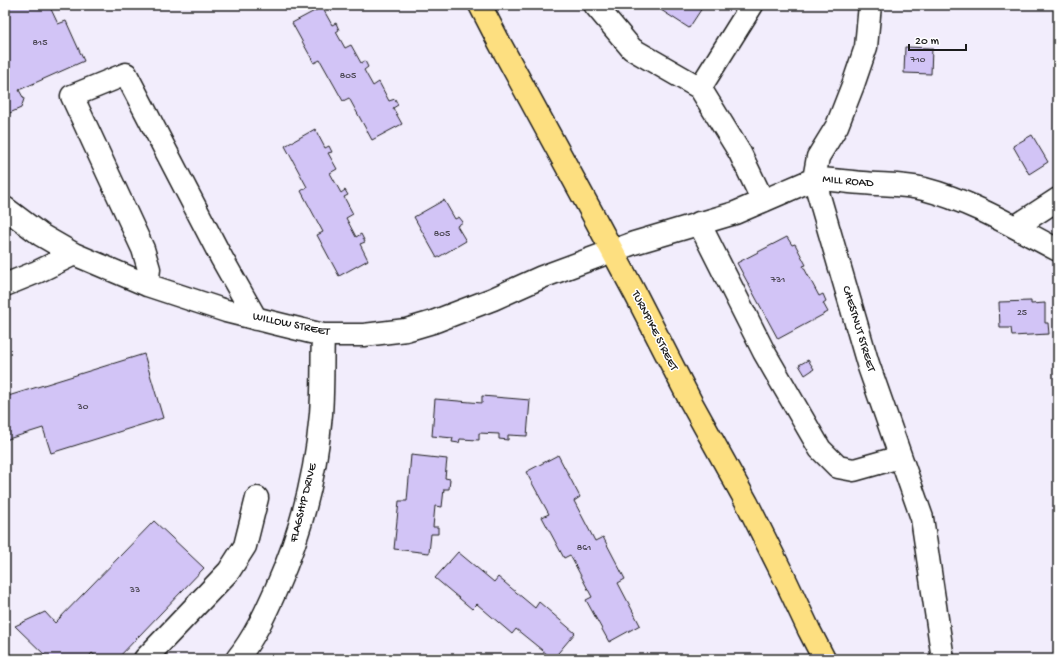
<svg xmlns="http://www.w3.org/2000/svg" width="1063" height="664" font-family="'Gochi Hand',sans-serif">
  <rect width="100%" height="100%" fill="#f2edfc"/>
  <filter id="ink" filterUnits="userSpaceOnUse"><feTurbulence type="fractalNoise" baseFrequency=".025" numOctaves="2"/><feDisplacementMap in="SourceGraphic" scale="8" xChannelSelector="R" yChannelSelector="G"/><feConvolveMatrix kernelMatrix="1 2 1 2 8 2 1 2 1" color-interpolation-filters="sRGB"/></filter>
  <g filter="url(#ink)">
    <path fill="#d2c4f6" stroke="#1c1c1c" d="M5 5H49L58 24 66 21 84 61 19 90 24 99 21 108 5 115Z
      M664 5H704L689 28 661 10Z
      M322 7 332 25 336 23 339 30 336 32 345 48 351 45 361 63 365 61 368 67 364 70 373 86 379 82 389 101 395 99 398 105 393 108 402 124 372 140 349 98 343 101 320 60 314 63 292 23Z
      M905 47 932 48 931 74 904 73Z
      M315 129 325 148 329 146 332 152 328 153 337 169 330 173 341 193 345 190 348 195 344 197 353 214 346 218 356 237 361 234 365 242 360 244 368 260 339 276 317 235 323 232 301 191 307 187 285 146Z
      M1032 135 1048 162 1029 174 1013 146Z
      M444 200 455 219 459 217 463 222 457 226 466 241 437 258 414 217Z
      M787 237 792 245 795 244 806 265 803 266 819 296 823 294 826 301 823 303 828 312 778 339 737 263Z
      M1031 301V304L1045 303V323H1048L1049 334 1012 336 1011 328H1000L999 302Z
      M144 354 163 418 51 453 43 428 5 440V397Z
      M808 360 814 369 805 375 799 365Z
      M482 396 530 400 527 436 508 435V440L499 439V434L479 433V440L460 439 459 443 452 442 453 438 432 436 435 399 482 403Z
      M411 455 447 459 445 478 450 479 449 489H444L442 507 435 506 433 527H438V534H431L429 553 394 549 399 501H407Z
      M558 455 580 497 574 501 595 541 603 537 625 579 618 583 640 625 609 642 586 600 592 597 570 555 564 558 542 517 549 514 526 472Z
      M154 521 204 568 117 659H99L92 653 86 659H49L15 626 45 612 55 623Z
      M458 552 494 582 498 577 535 608 539 602 575 633 553 659 516 629 512 634 477 604 472 609 435 578Z"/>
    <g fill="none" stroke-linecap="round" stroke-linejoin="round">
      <g stroke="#1c1c1c" stroke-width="25">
        <path id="minor" d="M595 5 632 49 700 88 740 153 763 201
          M870 5 866 47 853 85 837 126 818 157 814 179 868 364 922 518 943 659
          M700 88 752 5
          M5 208 41 235 74 254 147 285 226 311 274 323 323 335H364L406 330 433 322 493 299 542 277 634 243 735 213 814 179C831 179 847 182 863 183 884 185 904 184 924 189 971 201 1016 228 1058 250
          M699 223 764 352 820 449 838 467 854 470 900 457
          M1015 227 1058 199
          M5 285 37 272 74 254
          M147 285 149 269 143 249 72 96 126 74 221 257 256 319
          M145 659 229 571 245 546 257 498
          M237 659C254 638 266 612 277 587 301 533 316 473 321 414 323 388 322 360 323 335"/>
      </g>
      <g stroke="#1c1c1c" stroke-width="25">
        <path id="highway" d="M480 5 499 42 592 213 636 295 691 402 747 503 784 577 809 630 824 659"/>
      </g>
      <use href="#minor" stroke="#fff" stroke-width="22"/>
      <use href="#highway" stroke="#fddf80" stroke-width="22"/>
    </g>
  </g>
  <g text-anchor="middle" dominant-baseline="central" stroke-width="3" stroke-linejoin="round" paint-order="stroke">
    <g font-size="10" fill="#4a4652">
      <text x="40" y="43">815</text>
      <text x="918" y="60">710</text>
      <text x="348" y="76">805</text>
      <text x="442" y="234">805</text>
      <text x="778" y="280">731</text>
      <text x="1022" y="313">25</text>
      <text x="83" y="407">30</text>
      <text x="584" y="548">861</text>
      <text x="135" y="590">33</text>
    </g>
    <g font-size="12" fill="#1c1c1c" stroke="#fff">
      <text transform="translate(848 182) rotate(5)">MILL ROAD</text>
      <text transform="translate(291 325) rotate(12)">WILLOW STREET</text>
      <text transform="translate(858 329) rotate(73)">CHESTNUT STREET</text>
      <text transform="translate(654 331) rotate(63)">TURNPIKE STREET</text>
      <text transform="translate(304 503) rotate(-76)">FLAGSHIP DRIVE</text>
    </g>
  </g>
  <rect width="1063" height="664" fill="none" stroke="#fff" stroke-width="20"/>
  <rect x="10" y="10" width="1043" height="644" fill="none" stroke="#1c1c1c" stroke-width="1.5" filter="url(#ink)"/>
  <path d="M909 44v6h57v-6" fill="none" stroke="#1c1c1c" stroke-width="2"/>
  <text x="915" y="44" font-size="12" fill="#1c1c1c" stroke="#ffffff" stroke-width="3" paint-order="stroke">20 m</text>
</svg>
